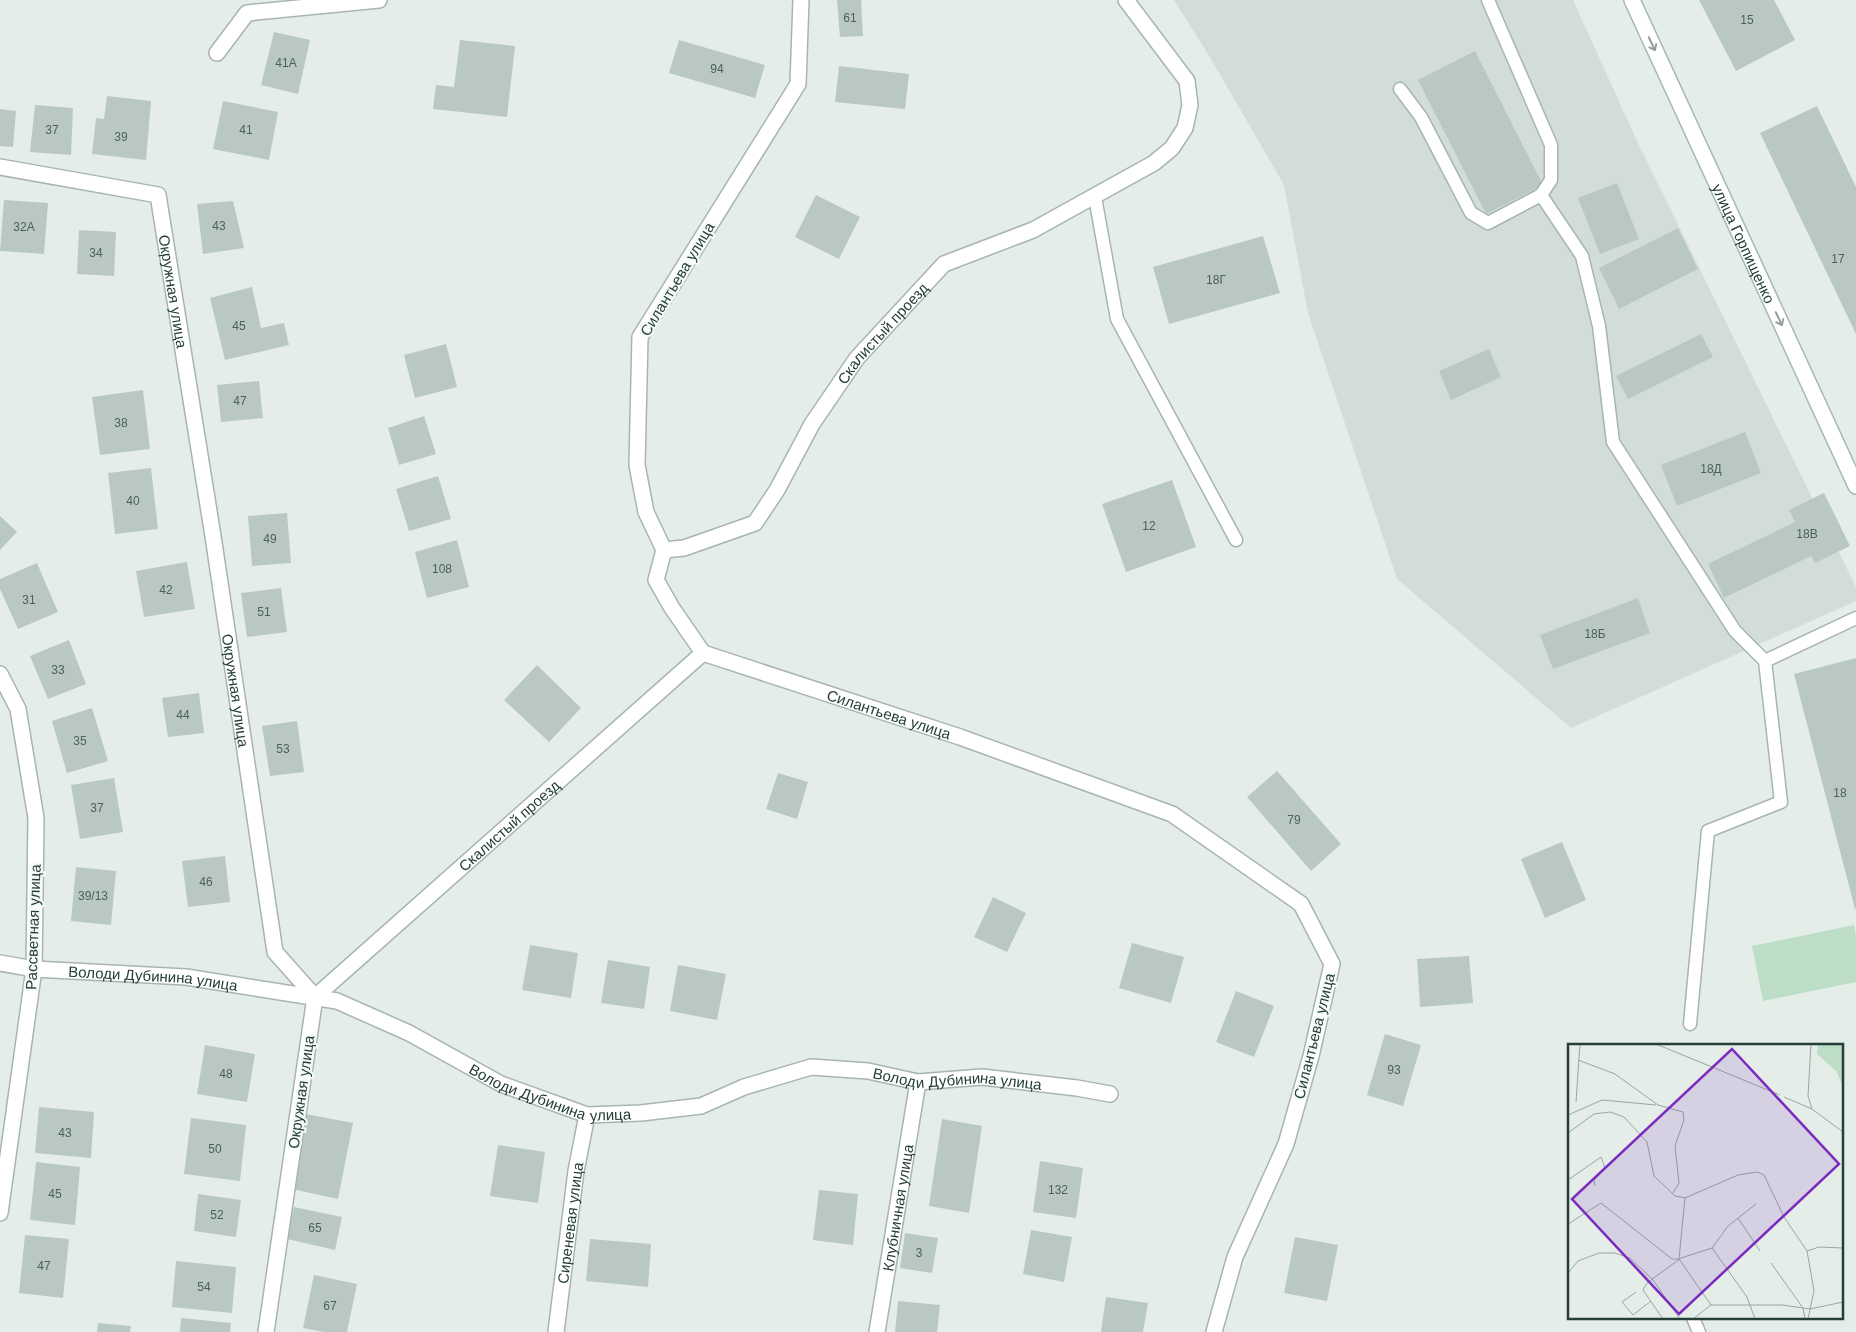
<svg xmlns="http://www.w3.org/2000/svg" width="1856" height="1332" font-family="Helvetica,sans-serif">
  <rect width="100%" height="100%" fill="#e5ede9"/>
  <path fill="#d3ddd8" d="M1174 0H1573L1637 141 1856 587V601L1571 728 1397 579 1308 313 1284 185 1208 54Z"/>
  <path fill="#beddc7" d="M1854 925 1856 936V982L1763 1001 1752 946Z"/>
  <path fill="#bac8c3" d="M837 0H861L863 36 840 37Z
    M1699 0H1774L1795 40 1736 71Z
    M274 32 310 40 298 94 261 85Z
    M460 40 515 46 507 117 433 109 436 85 454 87Z
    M679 40 765 65 755 98 669 73Z
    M1475 51 1543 185 1486 214 1418 80Z
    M839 66 909 74 905 109 835 102Z
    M107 96 151 101 146 160 92 154 96 118 104 119Z
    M223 101 278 112 269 160 213 149Z
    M35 105 73 108 71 155 30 152Z
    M1817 106 1856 187V334L1760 133Z
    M0 109 16 111 13 147 0 146Z
    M1617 183 1639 239 1600 254 1578 198Z
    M816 195 860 217 839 259 795 237Z
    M4 200 48 203 44 254 0 251Z
    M233 201 244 248 203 254 197 204Z
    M1678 228 1698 269 1619 309 1599 268Z
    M79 230 116 232 114 276 77 274Z
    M1263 236 1280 293 1169 324 1153 267Z
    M252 287 261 328 284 323 289 345 225 360 210 298Z
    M1701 334 1713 357 1628 399 1616 376Z
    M446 344 457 387 415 398 404 355Z
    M1489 349 1501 377 1451 400 1439 371Z
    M259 381 263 418 221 422 217 385Z
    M143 390 150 449 100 455 92 397Z
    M424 416 436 454 399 465 388 428Z
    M1745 432 1761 473 1677 506 1661 465Z
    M151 468 158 529 115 534 108 473Z
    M438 476 451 519 409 531 396 489Z
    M1172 480 1196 547 1126 572 1102 504Z
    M1824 493 1850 546 1815 563 1811 556 1724 598 1708 564 1795 522 1789 510Z
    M287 513 291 563 252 566 248 516Z
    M0 516 17 532 0 550Z
    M457 540 469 587 427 598 415 552Z
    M187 562 195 609 144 617 136 571Z
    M37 563 58 612 18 629 0 589V579Z
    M281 588 287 632 247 637 241 593Z
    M1638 598 1650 633 1553 669 1540 635Z
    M69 640 86 684 48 699 30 656Z
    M1856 658V909H1855L1794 674Z
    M537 665 581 708 549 742 504 700Z
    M199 693 204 733 168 737 162 698Z
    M92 708 108 761 67 773 52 721Z
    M297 721 304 772 270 776 262 726Z
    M1277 771 1341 844 1311 871 1247 797Z
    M778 773 808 782 797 819 766 809Z
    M114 778 123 832 80 839 71 785Z
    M1562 842 1586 900 1545 918 1521 859Z
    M225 856 230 902 188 907 182 861Z
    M76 867 116 871 111 925 71 921Z
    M993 897 1026 913 1007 952 974 937Z
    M1132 943 1184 957 1171 1003 1119 988Z
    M530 945 578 953 571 998 522 990Z
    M1469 956 1473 1003 1420 1007 1417 959Z
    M608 960 650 967 644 1009 601 1003Z
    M678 965 726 974 717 1020 670 1011Z
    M1236 991 1274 1006 1254 1057 1216 1042Z
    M1385 1034 1421 1045 1403 1106 1367 1095Z
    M205 1045 255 1054 247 1102 197 1094Z
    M39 1107 94 1112 91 1158 35 1153Z
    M306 1114 353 1123 338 1199 292 1189Z
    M191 1118 246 1125 240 1181 184 1174Z
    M942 1119 982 1126 969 1213 929 1206Z
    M498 1145 545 1152 538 1203 490 1196Z
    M1040 1161 1083 1168 1076 1218 1033 1212Z
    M36 1162 80 1167 75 1225 30 1220Z
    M819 1190 858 1194 853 1245 813 1240Z
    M198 1194 241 1200 236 1237 194 1231Z
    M294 1207 342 1217 335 1250 287 1239Z
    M1031 1230 1072 1237 1064 1282 1023 1274Z
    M905 1233 938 1238 932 1273 900 1268Z
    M25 1235 69 1239 63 1298 19 1293Z
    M1295 1237 1338 1245 1327 1301 1284 1293Z
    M590 1239 651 1244 648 1287 586 1281Z
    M176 1261 236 1267 232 1313 172 1307Z
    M314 1275 357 1284 347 1332H324L303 1328Z
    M1106 1297 1148 1303 1143 1332H1101Z
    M898 1301 940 1305 937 1332H895Z
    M181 1318 231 1323 230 1332H180Z
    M98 1323 131 1326 130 1332H97Z"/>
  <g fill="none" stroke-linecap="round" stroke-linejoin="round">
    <g stroke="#a7b5b0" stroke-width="15">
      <path id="lane" d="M1400 89 1421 117 1471 213 1488 223 1541 195 1551 180V145L1488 0
        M1541 195 1582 256 1599 326 1613 442 1735 631 1765 661
        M1095 197 1117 319 1236 540
        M1690 1024 1708 831 1781 802 1765 661 1856 618
        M1693 1318 1699 1332"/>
    </g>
    <g stroke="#a7b5b0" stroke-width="18">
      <g id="street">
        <path id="s1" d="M801 0 798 84 640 337 637 465 646 512 664 550 656 580 672 608 703 653 960 737 1172 814 1301 904 1332 964 1311 1056 1286 1144 1235 1257 1214 1332"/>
        <path d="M217 53 247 13 379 0"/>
        <path id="s2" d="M0 167 158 195 213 536 275 952 315 997 266 1332"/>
        <path id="s3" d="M664 550 684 548 755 523 777 490 812 424 857 358 944 264 1033 230 1154 163 1172 148 1185 128 1190 105 1187 81 1126 0"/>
        <path d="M0 674 18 709 36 818 34 969 0 1213"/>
        <path id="s4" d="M0 963 34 969 186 977 337 1001 409 1033 501 1084 587 1115 641 1113 701 1106 744 1087 811 1067 868 1071 918 1082 982 1077 1077 1088 1110 1094"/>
        <path id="s5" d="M315 997 703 653"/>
        <path id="s6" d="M556 1332 576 1171 587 1115"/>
        <path id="s7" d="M877 1332 918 1082"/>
      </g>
    </g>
    <g stroke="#a3b9b1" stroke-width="18">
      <g id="secondary">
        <path id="s8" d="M1632 0 1856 486"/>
      </g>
    </g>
    <use href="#lane" stroke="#fff" stroke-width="12"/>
    <use href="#street" stroke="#fff" stroke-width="15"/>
    <use href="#secondary" stroke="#fff" stroke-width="15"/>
  </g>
  <defs><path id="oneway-shaft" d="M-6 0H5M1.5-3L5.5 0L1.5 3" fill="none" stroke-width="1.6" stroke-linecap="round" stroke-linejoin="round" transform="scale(1.25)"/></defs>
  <g stroke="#929f9c">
    <use href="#oneway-shaft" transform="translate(1652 44) rotate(65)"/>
    <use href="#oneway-shaft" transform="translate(1779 319) rotate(65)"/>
  </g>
  <g text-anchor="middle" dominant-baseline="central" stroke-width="4.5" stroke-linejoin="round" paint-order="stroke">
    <g font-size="12" fill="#4a615b">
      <text x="850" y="18">61</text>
      <text x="1747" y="20">15</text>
      <text x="286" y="63">41А</text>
      <text x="717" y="69">94</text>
      <text x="52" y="130">37</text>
      <text x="246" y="130">41</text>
      <text x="121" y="137">39</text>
      <text x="219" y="226">43</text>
      <text x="24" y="227">32А</text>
      <text x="96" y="253">34</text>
      <text x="1838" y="259">17</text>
      <text x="1216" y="280">18Г</text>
      <text x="239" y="326">45</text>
      <text x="240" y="401">47</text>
      <text x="121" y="423">38</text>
      <text x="1711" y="469">18Д</text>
      <text x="133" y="501">40</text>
      <text x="1149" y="526">12</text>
      <text x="1807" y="534">18В</text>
      <text x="270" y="539">49</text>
      <text x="442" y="569">108</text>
      <text x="166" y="590">42</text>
      <text x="29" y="600">31</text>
      <text x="264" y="612">51</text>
      <text x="1595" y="634">18Б</text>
      <text x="58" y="670">33</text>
      <text x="183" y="715">44</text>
      <text x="80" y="741">35</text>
      <text x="283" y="749">53</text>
      <text x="1840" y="793">18</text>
      <text x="97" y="808">37</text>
      <text x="1294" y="820">79</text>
      <text x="206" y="882">46</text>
      <text x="93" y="896">39/13</text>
      <text x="1394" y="1070">93</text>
      <text x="226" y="1074">48</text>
      <text x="65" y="1133">43</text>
      <text x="215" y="1149">50</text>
      <text x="1058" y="1190">132</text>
      <text x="55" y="1194">45</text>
      <text x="217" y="1215">52</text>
      <text x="315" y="1228">65</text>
      <text x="919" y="1253">3</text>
      <text x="44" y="1266">47</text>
      <text x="204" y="1287">54</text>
      <text x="330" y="1306">67</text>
    </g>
    <g font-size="15" fill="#243f38" stroke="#f5faf7">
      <text stroke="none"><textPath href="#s8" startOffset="268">улица Горпищенко</textPath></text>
      <text transform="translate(677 279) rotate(-59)">Силантьева улица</text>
      <text stroke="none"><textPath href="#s2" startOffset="258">Окружная улица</textPath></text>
      <text stroke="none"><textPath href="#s3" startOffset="325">Скалистый проезд</textPath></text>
      <text stroke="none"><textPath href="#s2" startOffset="662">Окружная улица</textPath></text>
      <text stroke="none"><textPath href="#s1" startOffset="914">Силантьева улица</textPath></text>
      <text stroke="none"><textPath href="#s5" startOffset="259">Скалистый проезд</textPath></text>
      <text transform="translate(33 927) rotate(-88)">Рассветная улица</text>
      <text stroke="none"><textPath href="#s4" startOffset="154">Володи Дубинина улица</textPath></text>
      <text transform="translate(1314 1036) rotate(-76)">Силантьева улица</text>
      <text stroke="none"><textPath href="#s4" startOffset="994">Володи Дубинина улица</textPath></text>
      <text stroke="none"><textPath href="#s4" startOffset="574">Володи Дубинина улица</textPath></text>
      <text transform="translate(301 1092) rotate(-82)">Окружная улица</text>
      <text stroke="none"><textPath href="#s7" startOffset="126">Клубничная улица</textPath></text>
      <text stroke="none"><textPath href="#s6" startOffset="110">Сиреневая улица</textPath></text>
    </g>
  </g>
  <g transform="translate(1568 1044)">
    <rect width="275" height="275" fill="#e5ede9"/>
    <path d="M250 0H275V42L268 27 249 10Z" fill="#beddc7"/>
    <path fill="none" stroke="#98a7a2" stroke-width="1" d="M88 0 212 51M243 0 240 52 244 65M10 16 47 30 90 61 115 68 116 76 107 102 111 139 105 149M216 53 244 65 275 88M8 58 12 0M0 71 34 56 88 61M0 89 26 70 42 68 56 73 79 98 86 132 107 152 117 154 170 131 189 128 196 131 216 173 239 207 246 247 240 275M0 136 33 113 37 124 26 136 27 142M170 174 192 207M0 180 33 159 104 215H111L143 261M144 204 179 253 187 275M239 207 251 203 275 204M111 215 117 154M203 219 235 264 237 275M0 229 10 217 31 209H47L62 214 85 236 112 275M68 248 54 258 65 271 83 257M95 275 75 246 79 239 113 214 144 204 160 182 188 160M125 275 143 261H214L242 265 275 258"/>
    <path fill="#7b2cbf" fill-opacity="0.15" stroke="#7b2cbf" stroke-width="2.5" d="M164 5 271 120 111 270 4 155Z"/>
    <rect width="275" height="275" fill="none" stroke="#243f38" stroke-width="2.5"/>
  </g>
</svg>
